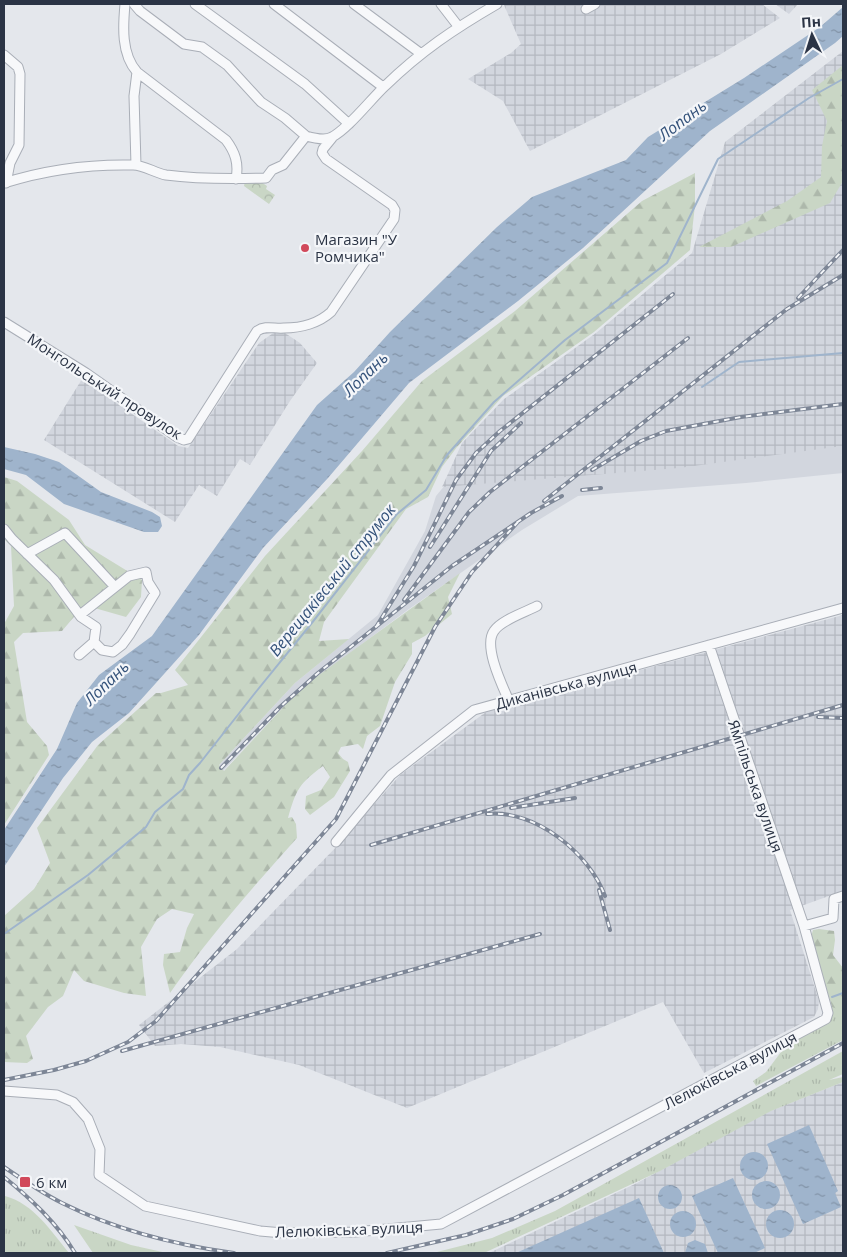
<svg xmlns="http://www.w3.org/2000/svg" width="847" height="1257" font-family="'Open Sans',sans-serif">
  <defs>
    <pattern id="industrial-grid" width="8" height="8" patternUnits="userSpaceOnUse" patternTransform="scale(1.25)"><rect width="8" height="8" fill="#d2d6de"/><path d="M0 4h8M4 0v8" fill="none" stroke="#b4b8c0"/></pattern>
    <pattern id="grass-tufts" width="24" height="20" patternUnits="userSpaceOnUse" patternTransform="scale(1.25)"><rect width="24" height="20" fill="#c9d6c5"/><path d="M3 7l-1-3M5 7V3M7 7l1-3M15 17l-1-3M17 17v-4M19 17l1-3" fill="none" stroke="#adb8ab"/></pattern>
    <pattern id="forest-firs" width="22" height="20" patternUnits="userSpaceOnUse" patternTransform="scale(1.25)"><rect width="22" height="20" fill="#c9d6c5"/><path d="M5 1l3.5 6h-7zM16 11l3.5 6h-7z" fill="#adb8ab"/></pattern>
    <pattern id="park-crowns" width="20" height="18" patternUnits="userSpaceOnUse" patternTransform="scale(1.25)"><rect width="20" height="18" fill="#c9d6c5"/><path d="M2 6a3 3 0 1 1 6 0M12 15a3 3 0 1 1 6 0" fill="none" stroke="#adb8ab"/></pattern>
    <pattern id="water-ripples" width="26" height="14" patternUnits="userSpaceOnUse" patternTransform="scale(1.25)"><rect width="26" height="14" fill="#9fb4cc"/><path d="M2 4q2-2 4 0t4 0M15 11q2-2 4 0t4 0" fill="none" stroke="#8293a7"/></pattern>
  </defs>
  <rect width="100%" height="100%" fill="#e4e7ec"/>
  <path fill="#d2d6de" d="M843 237V473L746 483 578 496 522 530 409 609 295 694 223 771 219 765 295 683 378 615 425 531 436 496 510 407Z"/>
  <path fill="url(#industrial-grid)" d="M507 4H762L780 18 721 54 530 151 503 101 468 79 511 53 521 44 504 5Z
    M775 4H798L789 14Z
    M843 51V446L679 468 442 487 462 443 504 399 596 333 692 253 725 142Z
    M279 329 300 343 317 363 290 401 250 465 240 459 217 496 199 485 175 522 44 440 82 379 178 446 188 448 259 343Z
    M843 615V891L790 910 819 1001 818 1009 814 1017 704 1073 663 1002 407 1108 299 1065 220 1047 181 1044 155 1046 139 1025 237 949 340 843 400 775 486 712Z
    M843 1082V1253H489L637 1183 768 1112Z"/>
  <path fill="url(#grass-tufts)" d="M832 1007H843V1040L756 1086 753 1081 766 1072 784 1048 830 1016Z
    M843 1051V1074L829 1080 843 1077V1082L771 1111 660 1171 484 1253H433L492 1238 555 1211Z
    M5 1196C34 1204 51 1231 69 1253H4Z
    M74 1225 131 1245 167 1253H93Z"/>
  <path fill="url(#forest-firs)" d="M843 65V181L830 203 731 247H699L787 201 821 177 822 146 827 121 812 90Z
    M695 173V205L690 250 594 332 503 396 457 447 442 467 428 497 406 509 324 622 319 641 349 639 295 683 219 765 224 771 301 688 460 573 448 597 452 614 425 636 412 643V654L395 682 380 726 367 736 363 749 358 744 341 747 338 753 343 759 348 762 350 771 334 797 310 815 305 809 306 796 321 790 330 777 323 766C300 783 296 789 288 818L292 817 296 824 297 838C252 888 208 938 170 993L163 965 164 954 180 952 187 928 194 914 172 909 157 919 141 947 146 996 124 993 84 981 74 970 63 996 48 1007 26 1036 33 1059 27 1063 4 1062V916L34 889 50 863 37 828 98 745 156 693H161L188 685 175 670 265 556 362 451 422 381 515 311 642 201Z
    M4 477 17 481 69 520 85 545 142 580 141 597 126 617 84 605 62 631 23 633 14 642 27 722 47 746 49 755 4 825V624L14 606 11 546 4 539Z
    M819 929 834 931 835 940 833 955 843 968V1011L832 1007 811 937 813 930Z"/>
  <path fill="url(#park-crowns)" d="M258 180 267 186 266 189 275 195 269 204 244 186 245 181Z"/>
  <path fill="url(#water-ripples)" d="M843 7V36L835 43 710 131 583 248 518 301 409 383 328 478 263 548 199 635 129 713 92 742 63 778 4 867V830L57 749 77 703 99 675 152 636 317 405 354 372 390 332 497 227 532 197 626 160 648 137 744 78 820 27Z
    M4 447 35 454 59 462 101 492 152 512 160 517 162 526 158 532H144L64 504 26 475 4 469Z
    M809 1125 838 1191 835 1193 841 1207 803 1224 767 1144Z
    M740 1166a14 14 0 1 1 28 0a14 14 0 1 1-28 0Z
    M733 1178 765 1248 754 1253H718L692 1196Z
    M752 1195a14 14 0 1 1 28 0a14 14 0 1 1-28 0Z
    M658 1197a12 12 0 1 1 24 0a12 12 0 1 1-24 0Z
    M639 1198 664 1253H516Z
    M766 1224a14 14 0 1 1 28 0a14 14 0 1 1-28 0Z
    M670 1224a13 13 0 1 1 26 0a13 13 0 1 1-26 0Z
    M695 1240 705 1244 708 1253H685L688 1243Z"/>
  <g fill="none" stroke-linecap="round" stroke-linejoin="round">
    <path stroke="#9fb4cc" stroke-width="2" d="M702 387 739 362 843 353
      M4 934 88 875 146 827 155 812 183 789 189 775 200 763 255 693 311 624 397 514 426 490 447 455 494 402 565 340 667 263 718 159 809 98 843 79
      M832 997 843 993"/>
    <g stroke="#a9aeb7" stroke-width="11">
      <path id="minor" d="M125 4C123 26 121 54 137 72L226 140C235 152 239 163 236 179
        M134 4 140 11 184 44 202 47 227 65 261 102 285 118 306 136
        M195 4 305 84 349 124
        M274 4 383 87
        M354 4 420 53
        M441 4 458 26
        M586 9 595 4
        M4 55 18 67 20 74 19 145 10 163 6 183
        M136 165 134 96 137 72
        M4 183C45 170 89 164 133 165 144 165 155 173 166 175 197 179 234 179 266 178L272 170 283 165 306 136C313 138 325 141 332 137 348 129 371 99 385 86 421 51 454 29 497 4
        M4 322 86 373 177 437 184 440 188 439 257 331C266 325 274 329 284 328 301 328 319 323 331 312L394 219 395 210 392 205 326 159 322 153 323 149 332 138
        M4 529 12 539 54 580 81 617 96 627 94 642 79 655
        M27 554 65 533 115 587
        M80 615 129 576 146 572 148 582 155 593 130 634 122 645 113 652 102 650 94 642
        M509 701C502 685 483 646 494 631 501 620 526 612 537 606
        M336 842 391 775 474 710 843 608
        M804 926 833 918 834 899 843 896
        M4 1091 57 1095 73 1102 88 1119 100 1149 99 1175 145 1206 260 1231 283 1233 355 1232 441 1224 826 1019 828 1013 804 926 709 645"/>
    </g>
    <use href="#minor" stroke="#f7f8fa" stroke-width="9"/>
    <g stroke="#7d8696" stroke-width="4">
      <path id="rail" d="M798 298 843 250
        M592 470 641 441 666 431 741 417 843 404
        M582 490 601 488
        M544 501 787 309 843 275
        M430 547 491 451 521 423
        M404 600 469 512 490 492 688 338
        M376 627 414 566 456 480 476 453 500 431 673 294
        M818 717 843 718
        M221 768 280 707 318 673 397 610 452 566 531 513 562 496
        M511 808 575 798
        M487 814C535 809 589 853 605 896
        M371 845 843 705
        M599 890 610 930
        M122 1051 540 934
        M4 1080 54 1070 86 1061 128 1042 156 1021 336 819 435 627 472 572 518 522
        M4 1167C23 1180 42 1193 62 1203 116 1230 176 1245 234 1253
        M4 1177C31 1199 57 1223 75 1253
        M387 1253 466 1235 513 1219 563 1195 843 1043"/>
    </g>
    <use href="#rail" stroke="#f4f6f9" stroke-width="2" stroke-dasharray="5.5" stroke-linecap="butt"/>
  </g>
  <g fill="#d1495b" stroke="#f4f6f9" stroke-width="2">
    <circle cx="305" cy="248" r="5"/>
    <rect x="19" y="1176" width="12" height="12" rx="2.5"/>
  </g>
  <g text-anchor="middle" dominant-baseline="central" stroke-width="4.5" stroke-linejoin="round" paint-order="stroke">
    <g font-size="15" fill="#2b3445" stroke="#f4f6f9" text-anchor="start">
      <text x="315" y="239">Магазин "У<tspan x="315" dy="17">Ромчика"</tspan></text>
      <text x="36" y="1182">6 км</text>
    </g>
    <g font-size="15" fill="#2b3445" stroke="#f4f6f9">
      <text transform="translate(105 386) rotate(33)">Монгольський провулок</text>
      <text transform="translate(566 685) rotate(-15)">Диканівська вулиця</text>
      <text transform="translate(756 786) rotate(71)">Ямпільська вулиця</text>
      <text transform="translate(730 1070) rotate(-28)">Лелюківська вулиця</text>
      <text transform="translate(349 1229) rotate(-2)">Лелюківська вулиця</text>
    </g>
    <g font-size="16" font-style="italic" fill="#34527a" stroke="#f4f6f9">
      <text transform="translate(682 120) rotate(-37)">Лопань</text>
      <text transform="translate(365 374) rotate(-44)">Лопань</text>
      <text transform="translate(332 580) rotate(-51)">Верещаківський струмок</text>
      <text transform="translate(106 683) rotate(-44)">Лопань</text>
    </g>
  </g>
  <rect width="847" height="1257" fill="none" stroke="#2b3445" stroke-width="10"/>
  <g transform="translate(812 35) rotate(356)" stroke="#f4f6f9" stroke-width="4" paint-order="stroke">
  <path d="M0-4L9 19L0 12L-9 19Z" fill="#2b3445"/>
  <text y="-8" font-size="14" font-weight="bold" text-anchor="middle" fill="#2b3445">Пн</text>
  </g>
</svg>
